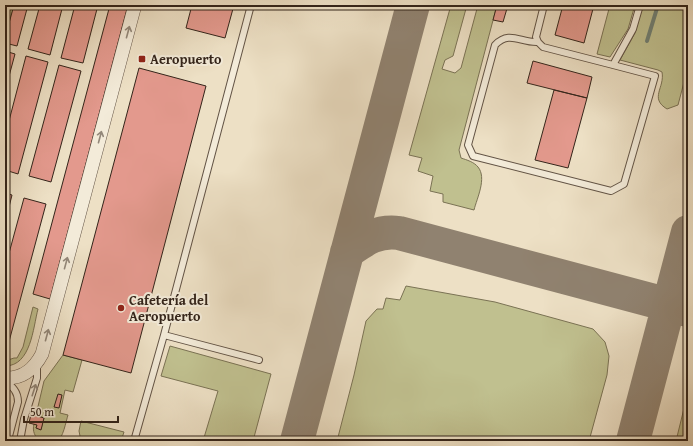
<svg xmlns="http://www.w3.org/2000/svg" width="693" height="446" font-family="'Gentium Book Plus',serif">
  <rect width="100%" height="100%" fill="#ede0c5"/>
  <filter id="stains"><feTurbulence type="fractalNoise" baseFrequency=".005" numOctaves="4"/><feColorMatrix values="0 0 0 0 .2 0 0 0 0 .09 0 0 0 0 .02 0 0 0 .5 -.17"/></filter>
  <radialGradient id="worn" r=".72"><stop offset=".6" stop-color="#630" stop-opacity="0"/><stop offset="1" stop-color="#630" stop-opacity=".3"/></radialGradient>
  <path fill="#c0c08f" stroke="#7a7254" d="M9 5H14L5 38V19Z
    M451 5H467L453 56 445 60 442 69 455 73 461 68 478 5H497L459 150 461 158C467 160 474 162 478 167 487 178 477 198 474 210L443 202V194L430 191 433 176 418 171 422 158 409 155Z
    M610 5H635L628 29 610 57 597 54Z
    M643 5H688V67L678 105 667 109C649 98 665 88 662 72L658 70 620 60 635 33Z
    M406 286 495 302 593 329 605 342 609 356 607 375 589 441H337L354 375 366 321 377 309H383L386 298 400 300Z
    M33 307 38 309C33 328 31 366 5 366V361L14 358H17L23 347Z
    M170 346 271 374 253 441H203L218 391 161 376Z
    M63 355 82 360 73 392 65 390 60 413 68 415C66 421 63 439 57 441 52 442 45 441 40 441 35 437 32 431 34 424L37 425 36 428 41 429 44 418 36 415 44 381Z
    M688 392V441H676Z
    M81 421 124 432 121 441H81L79 431Z"/>
  <g fill="none" stroke-linecap="round" stroke-linejoin="round">
    <path stroke="#718074" stroke-width="4" d="M647 41 658 5"/>
    <path stroke="#908270" stroke-width="34" d="M347 252C364 240 377 230 399 233L688 310
      M297 441 413 5
      M633 441 688 232"/>
  </g>
  <path fill="#e3998d" stroke="#33241a" d="M14 5H28L17 46 5 43V38Z
    M40 5H63L50 55 28 49Z
    M75 5H98L83 63 61 58Z
    M110 5H128L50 299 33 294Z
    M192 5H234L225 38 186 28Z
    M497 5H508L503 22 493 20Z
    M563 5H594L584 43 555 35Z
    M5 51 15 54 5 91Z
    M26 56 48 62 18 174 5 170V136Z
    M533 61 592 77 587 98 527 83Z
    M59 65 81 71 51 182 29 176Z
    M139 68 206 86 131 373 63 355Z
    M554 90 587 98 568 168 535 160Z
    M5 193 12 195 5 223Z
    M24 198 46 204 7 349H5V268Z
    M58 394 62 395 59 408 54 407Z
    M31 414 44 418 41 430 36 428 37 425 29 423Z"/>
  <g fill="none" stroke-linecap="round" stroke-linejoin="round">
    <g stroke="#625345" stroke-width="8">
      <path id="service" d="M544 5 536 37 538 42 543 47 613 65 633 29 640 5
        M538 42C520 43 510 30 495 45L468 145 473 156 611 191 624 184 655 76 613 65
        M164 335 259 360
        M5 381C13 387 18 392 18 402L8 440
        M20 441 24 419 37 378V365
        M134 441 164 335 251 5"/>
    </g>
    <g stroke="#625345" stroke-width="14">
      <path id="minor" d="M5 378C23 379 34 369 42 354L135 5"/>
    </g>
    <use href="#service" stroke="#f3ebd9" stroke-width="6"/>
    <use href="#minor" stroke="#f3ebd9" stroke-width="13"/>
  </g>
  <defs><path id="oneway-shaft" d="M-6 0H5M1.5-3L5.5 0L1.5 3" fill="none" stroke-width="1.6" stroke-linecap="round" stroke-linejoin="round"/></defs>
  <g stroke="#93887a">
    <use href="#oneway-shaft" transform="translate(128 32) rotate(-75)"/>
    <use href="#oneway-shaft" transform="translate(100 137) rotate(-75)"/>
    <use href="#oneway-shaft" transform="translate(66 263) rotate(-75)"/>
    <use href="#oneway-shaft" transform="translate(47 335) rotate(-75)"/>
    <use href="#oneway-shaft" transform="translate(34 390) rotate(-72)"/>
  </g>
  <g fill="#8f2418" stroke="#f3ebd9" stroke-width="1.5">
    <rect x="138" y="55" width="8" height="8" rx="2"/>
    <circle cx="121" cy="308" r="4"/>
  </g>
  <g text-anchor="middle" dominant-baseline="central" stroke-width="4" stroke-linejoin="round" paint-order="stroke">
    <g font-size="14" font-weight="bold" fill="#33241a" stroke="#f3ebd9" text-anchor="start">
      <text x="150" y="59">Aeropuerto</text>
      <text x="129" y="300">Cafetería del<tspan x="129" dy="16">Aeropuerto</tspan></text>
    </g>
  </g>
  <rect width="693" height="446" fill="none" stroke="#ede0c5" stroke-width="20"/>
  <rect x="6" y="6" width="681" height="434" fill="none" stroke="#33241a" stroke-width="2"/>
  <rect x="10" y="10" width="673" height="426" fill="none" stroke="#33241a"/>
  <path d="M24 416v6h94v-6" fill="none" stroke="#33241a" stroke-width="2"/>
  <text x="30" y="416" font-size="12" fill="#33241a" stroke="#f3ebd9" stroke-width="3" paint-order="stroke">50 m</text>
  <rect width="100%" height="100%" filter="url(#stains)"/>
  <rect width="100%" height="100%" fill="url(#worn)"/>
</svg>
